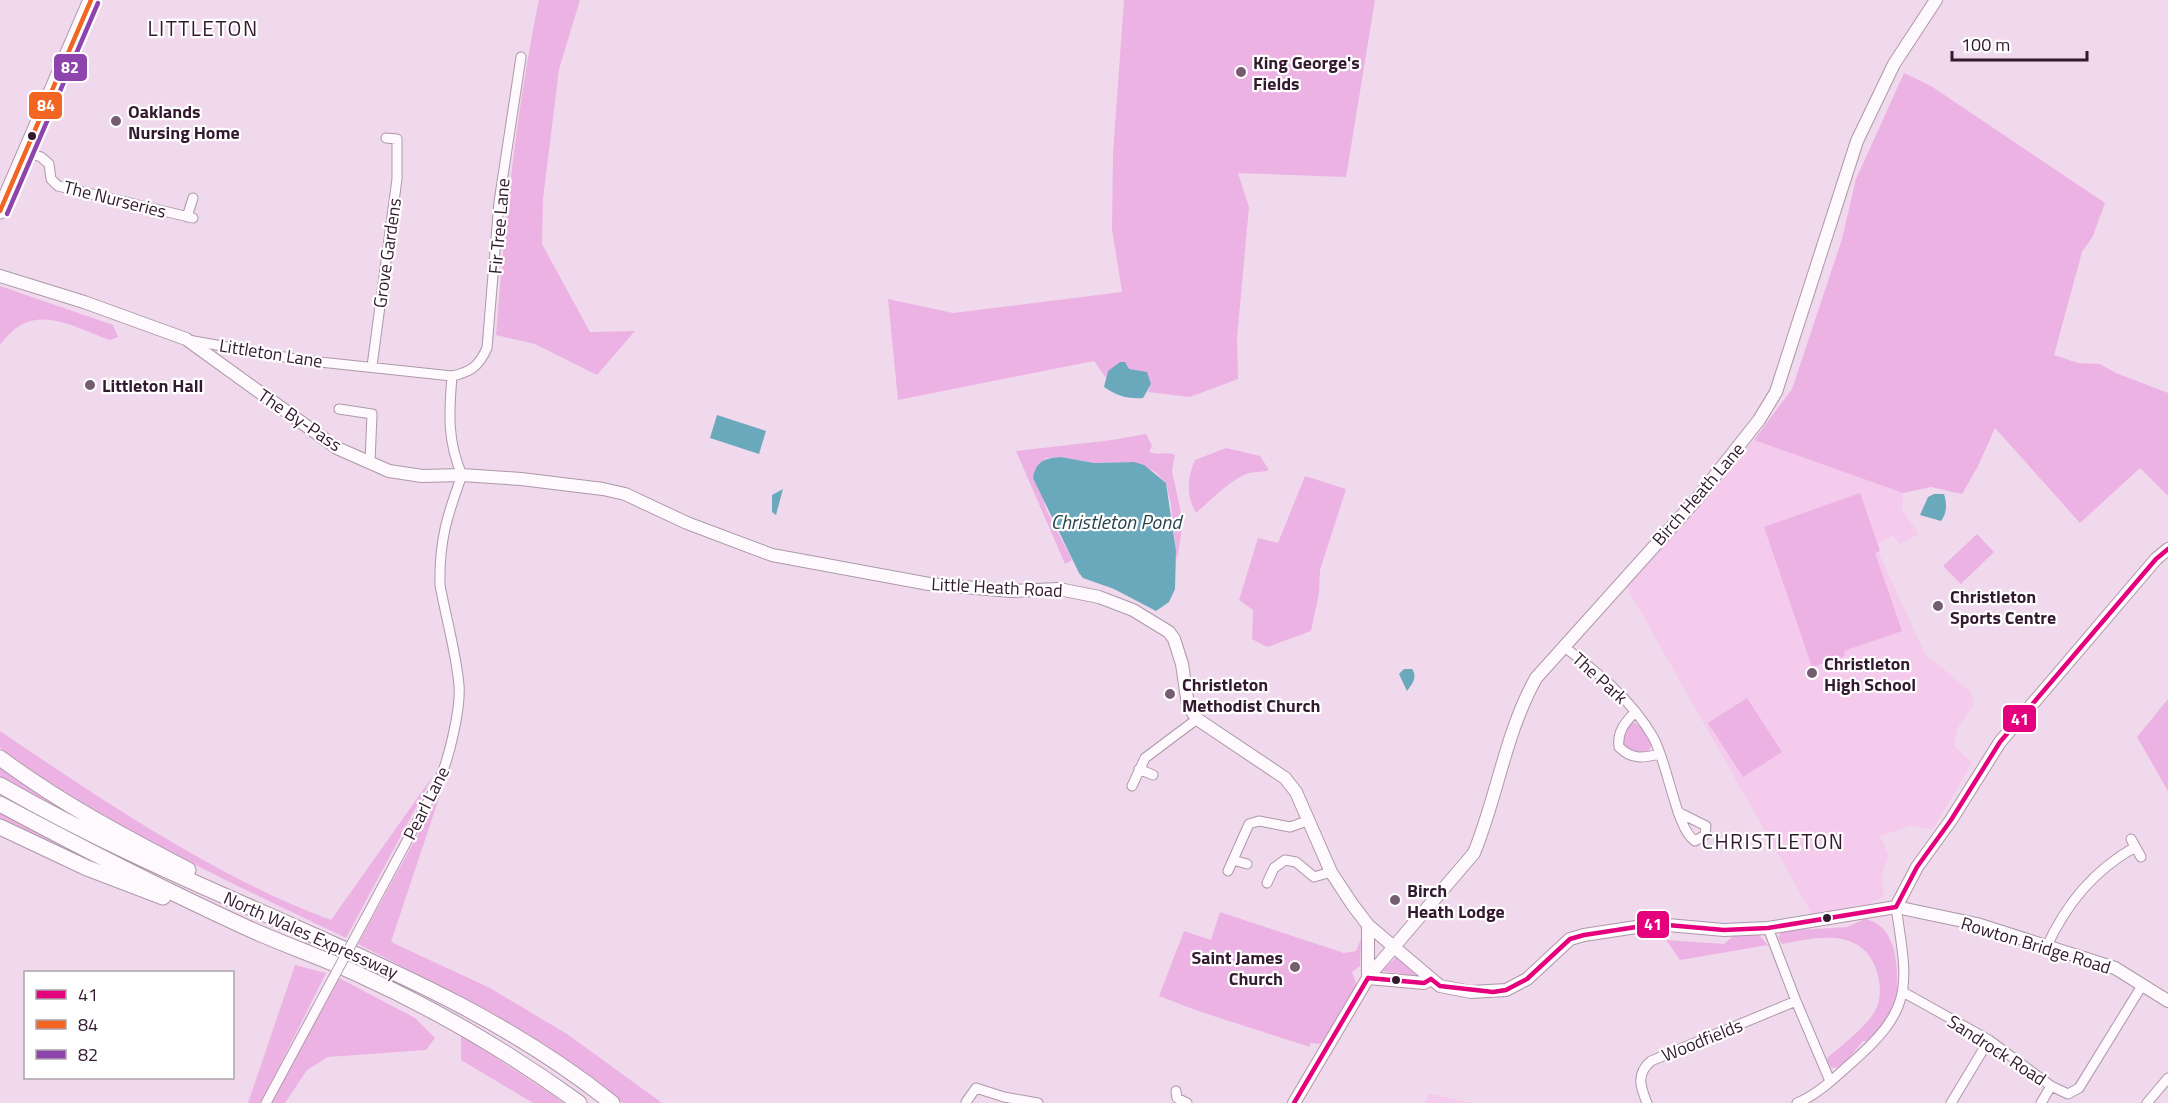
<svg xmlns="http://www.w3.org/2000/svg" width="2168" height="1103" font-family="'Titillium Web',sans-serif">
  <rect width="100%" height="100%" fill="#f0d9ec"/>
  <path fill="#f4caed" d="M1754 440 1903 493 1902 510 1919 534 1900 544 1893 536 1875 545 1925 654 1971 692 1974 704 1958 727 1954 745 1972 763 1933 829 1911 826 1880 836 1888 855 1881 878 1884 896 1868 904 1812 914 1626 586Z
    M1429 1094 1436 1095 1471 1103H1425Z"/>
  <path fill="#edb2e4" d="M539 0H580L559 69 543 199 542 244 590 332 635 331 597 375 535 344 496 335C505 223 516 110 539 0Z
    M1124 0H1375L1346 177 1238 173 1249 207 1237 338 1238 379 1190 397 1148 392 1151 384 1108 371 1106 378 1094 361 898 400 888 299 953 313 1122 292 1112 229 1113 153Z
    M1904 73 1931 86 2105 203 2093 236 2082 252 2054 355 2078 363 2100 364 2116 373 2168 393V496L2140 468 2080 523 1995 428 1978 466 1962 494 1931 487 1903 493 1754 440 1792 389 1842 239 1856 179Z
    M0 286 113 325 118 337 110 340C68 325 32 300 0 345Z
    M1146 434 1152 446 1149 452C1159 456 1166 451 1175 455L1172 471 1183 522 1177 561 1171 505 1166 483 1155 472 1134 462 1094 463 1061 457 1046 458 1035 470 1046 509 1072 560 1065 564 1016 451 1112 440Z
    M1226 448 1260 456 1269 470C1261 473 1254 471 1246 474 1228 482 1211 500 1196 513 1186 496 1187 478 1195 460Z
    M1305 476 1346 489 1320 570 1319 593 1311 631 1267 647 1252 639 1253 610 1239 600 1258 538 1278 543Z
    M1860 493 1880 551 1875 553 1902 631 1844 651 1845 656 1812 667 1764 527Z
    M1977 534 1994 552 1961 584 1943 566Z
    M1747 698 1782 752 1743 777 1708 723Z
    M2168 699V791L2137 737Z
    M1634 722 1642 728 1652 744 1647 754H1639L1622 747 1623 730Z
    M0 731C102 800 215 877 331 920L433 776 346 938C227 881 107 826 0 748Z
    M0 766 110 838 0 779Z
    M441 792 391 942 490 988 567 1034 662 1103H623L594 1080 491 1012 358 944Z
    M0 811 89 857 87 862 0 821Z
    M1220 912 1344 953 1356 951 1361 939 1360 966 1352 972 1357 985 1323 1044 1310 1043V1047L1198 1011 1159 996 1184 931 1211 940Z
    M1865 919C1895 924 1898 963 1897 987L1900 988 1890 1015 1871 1041H1863L1844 1064 1837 1068 1829 1067 1827 1058C1841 1046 1873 1022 1878 1004 1881 993 1880 983 1877 972 1863 927 1818 937 1782 944L1778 938 1782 931 1847 927Z
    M1734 935H1759L1768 945 1680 960 1666 940 1724 944Z
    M1396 957 1417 976 1382 971Z
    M295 965 326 973 261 1103H248Z
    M339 978 415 1018 435 1038 426 1050 328 1057 307 1070 285 1103H272Z
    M461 1035 554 1096 563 1103H533L461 1060Z"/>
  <path fill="#6aa9bc" d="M1120 362H1125L1129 369 1147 372 1151 384 1143 398C1127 399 1117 396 1104 387L1108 371Z
    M717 415 766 431 759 454 710 438Z
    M1061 457 1094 463 1134 462 1144 465 1166 483 1176 551 1175 589 1169 602 1156 611 1114 589 1083 578 1079 573 1033 478C1036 461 1045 458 1061 457Z
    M783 489 776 515 772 512V495Z
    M1934 494H1944C1947 504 1947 513 1941 521L1920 515 1928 497Z
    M1404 669H1412C1418 677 1412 684 1407 691L1399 674Z"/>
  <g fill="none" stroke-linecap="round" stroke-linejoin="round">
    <g stroke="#ad98aa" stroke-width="11">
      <path id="minor" d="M26 152 41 157 49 164 51 179 58 186 193 218
        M187 217 193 198
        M188 340 301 360 452 376C449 412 447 441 462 475 447 516 439 541 440 585 446 618 456 652 459 685 461 709 449 757 440 779L365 919
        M372 366 397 179V139L386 138
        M452 376C471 372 479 366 487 348L499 202 521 57
        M339 409 372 414 370 462
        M1563 646C1597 672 1631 699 1653 737 1668 763 1676 829 1695 841L1705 835 1706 826 1678 812
        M1635 712C1625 723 1617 731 1619 747 1632 760 1643 758 1660 754
        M1139 769 1153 775
        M1132 786 1145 758 1197 719
        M2131 839 2141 857
        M1233 860 1247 864
        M1228 871 1249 824 1259 821 1290 827 1307 821
        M1267 883 1274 868 1285 860 1296 862 1314 877 1331 872
        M2046 948C2066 904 2093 871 2135 847
        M1903 992 1989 1040 2051 1086 2068 1094 2079 1088 2143 984
        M1796 1001 1830 1081
        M1176 1091 1177 1098 1187 1103
        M966 1102 976 1088 1004 1097 1038 1103
        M266 1103 323 997
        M1647 1103C1640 1086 1636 1074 1651 1061L1796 1001 1768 928
        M1797 1103C1817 1095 1833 1079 1849 1065 1915 1008 1908 987 1896 907
        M1951 1103 1989 1040
        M2041 1103 2051 1086
        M2147 1103 2168 1078"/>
    </g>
    <g stroke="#ad98aa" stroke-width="14">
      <path id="tertiary" d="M0 276 84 302 186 339 337 448 389 471 422 476 462 475 521 479 603 489 625 494 687 523 772 555 929 584 1011 591 1059 589 1099 597 1133 610 1169 632 1174 639 1182 664 1188 705 1197 719 1285 778 1296 792 1331 872 1352 904 1368 925 1440 986 1471 992 1506 990 1527 979 1570 939 1584 935 1656 924 1724 930 1768 928 1896 907 1977 924 2115 968 2168 1001
        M1896 907 1917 867 1951 820 2000 742 2156 559 2168 549
        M1369 976 1474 853C1498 794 1505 734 1536 678L1695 501 1759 420 1776 392 1857 141 1894 64 1936 0
        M1368 978 1424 983 1431 979
        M1294 1103 1368 978V925"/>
    </g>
    <g stroke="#ad98aa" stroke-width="17">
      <path id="trunk" d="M0 211 91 0
        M0 758C59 802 123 836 188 870
        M0 785C87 835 178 876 270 916 389 969 509 1020 612 1103
        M0 804C80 847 161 888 243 926 281 944 322 957 360 975 437 1010 510 1053 579 1103
        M0 827 87 868 163 897"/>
    </g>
    <use href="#minor" stroke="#fdf9fc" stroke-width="9"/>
    <use href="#tertiary" stroke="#fdf9fc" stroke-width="12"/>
    <use href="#trunk" stroke="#fdf9fc" stroke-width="15"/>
    <g stroke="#ad98aa" stroke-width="11" stroke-linecap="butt">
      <path id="minor-bridge" d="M323 997 365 919"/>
    </g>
    <use href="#minor-bridge" stroke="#fdf9fc" stroke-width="9"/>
    <g stroke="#fff" stroke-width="9">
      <path id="bus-1" d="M1896 907 1917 867 1951 820 2000 742 2156 559 2168 549
        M1368 978 1424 983 1431 979
        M1431 979 1440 986 1493 992 1506 990 1527 979 1570 939 1584 935 1656 924 1724 930 1768 928 1896 907
        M1294 1103 1368 978"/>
    </g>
    <g stroke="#fff" stroke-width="9">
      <path id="bus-2" d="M0 211 91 0"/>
    </g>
    <g stroke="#fff" stroke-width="9">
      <path id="bus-3" d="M7 214 98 3"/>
    </g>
    <use href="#bus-1" stroke="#e5007d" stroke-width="4.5"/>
    <use href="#bus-2" stroke="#f26522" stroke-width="4.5"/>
    <use href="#bus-3" stroke="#8e44ad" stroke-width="4.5"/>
  </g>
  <g fill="#755d71" stroke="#fff" stroke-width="2">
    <circle cx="1241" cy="72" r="6"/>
    <circle cx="116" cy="121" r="6"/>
    <circle cx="90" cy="385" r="6"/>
    <circle cx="1938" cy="606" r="6"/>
    <circle cx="1812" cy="673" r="6"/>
    <circle cx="1170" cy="694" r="6"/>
    <circle cx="1395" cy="900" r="6"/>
    <circle cx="1295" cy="967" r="6"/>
  </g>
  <g fill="#331a2f" stroke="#fff" stroke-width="2">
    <circle cx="32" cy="136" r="5"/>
    <circle cx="1827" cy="918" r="5"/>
    <circle cx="1396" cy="980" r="5"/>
  </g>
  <g text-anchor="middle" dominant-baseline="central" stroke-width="4.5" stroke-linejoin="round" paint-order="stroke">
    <g font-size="18" font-weight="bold" fill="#331a2f" stroke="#fff" text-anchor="start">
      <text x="1253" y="62">King George's<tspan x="1253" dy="21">Fields</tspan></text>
      <text x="128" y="111">Oaklands<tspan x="128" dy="21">Nursing Home</tspan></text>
      <text x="102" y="385">Littleton Hall</text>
      <text x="1950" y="596">Christleton<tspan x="1950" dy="21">Sports Centre</tspan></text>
      <text x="1824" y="663">Christleton<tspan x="1824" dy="21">High School</tspan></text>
      <text x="1182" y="684">Christleton<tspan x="1182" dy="21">Methodist Church</tspan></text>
      <text x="1407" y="890">Birch<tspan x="1407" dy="21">Heath Lodge</tspan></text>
      <text x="1283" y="957" text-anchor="end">Saint James<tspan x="1283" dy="21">Church</tspan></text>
    </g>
    <g font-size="18" fill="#331a2f" stroke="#fff">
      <text transform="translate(115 199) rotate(14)">The Nurseries</text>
      <text transform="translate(499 226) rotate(-85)">Fir Tree Lane</text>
      <text transform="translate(387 253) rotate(-82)">Grove Gardens</text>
      <text transform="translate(271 353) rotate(9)">Littleton Lane</text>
      <text transform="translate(300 420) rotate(34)">The By-Pass</text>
      <text transform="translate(1698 494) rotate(-49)">Birch Heath Lane</text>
      <text transform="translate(997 587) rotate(3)">Little Heath Road</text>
      <text transform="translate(1600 678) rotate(42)">The Park</text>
      <text transform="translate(426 803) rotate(-63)">Pearl Lane</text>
      <text transform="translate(311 935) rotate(24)">North Wales Expressway</text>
      <text transform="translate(2036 945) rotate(17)">Rowton Bridge Road</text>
      <text transform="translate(1702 1040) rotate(-22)">Woodfields</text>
      <text transform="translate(1997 1050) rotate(33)">Sandrock Road</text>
    </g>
    <g font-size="20" font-style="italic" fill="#27454b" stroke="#fff">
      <text x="1116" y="521">Christleton Pond</text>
    </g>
    <g font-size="21" letter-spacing="1.5" fill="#331a2f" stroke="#fff">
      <text x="203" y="28">LITTLETON</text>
      <text x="1773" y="841">CHRISTLETON</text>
    </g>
  </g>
  <g stroke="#fff" stroke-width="2">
    <rect x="53" y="53" width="35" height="29" rx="6" fill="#8e44ad"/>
    <rect x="28" y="91" width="35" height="29" rx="6" fill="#f26522"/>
    <rect x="2002" y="704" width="35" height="29" rx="6" fill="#e5007d"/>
    <rect x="1636" y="910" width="34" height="29" rx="6" fill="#e5007d"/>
  </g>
  <g font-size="16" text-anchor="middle" font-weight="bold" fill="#fff">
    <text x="70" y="73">82</text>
    <text x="46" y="111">84</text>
    <text x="2020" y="725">41</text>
    <text x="1653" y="930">41</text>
  </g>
  <rect x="24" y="971" width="210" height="108" fill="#ffffff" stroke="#ada3ac" stroke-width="1.5"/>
  <rect x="36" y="990" width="30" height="9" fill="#e5007d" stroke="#ada3ac" stroke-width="1.5"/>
  <text x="78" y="1001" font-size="18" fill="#331a2f">41</text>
  <rect x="36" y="1020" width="30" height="9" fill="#f26522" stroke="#ada3ac" stroke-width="1.5"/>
  <text x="78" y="1031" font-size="18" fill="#331a2f">84</text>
  <rect x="36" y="1050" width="30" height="9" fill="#8e44ad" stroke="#ada3ac" stroke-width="1.5"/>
  <text x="78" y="1061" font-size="18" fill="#331a2f">82</text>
  <path d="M1952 51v9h135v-9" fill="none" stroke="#331a2f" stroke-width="3"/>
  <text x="1961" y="51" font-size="18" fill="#331a2f" stroke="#ffffff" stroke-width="4.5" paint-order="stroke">100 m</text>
</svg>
